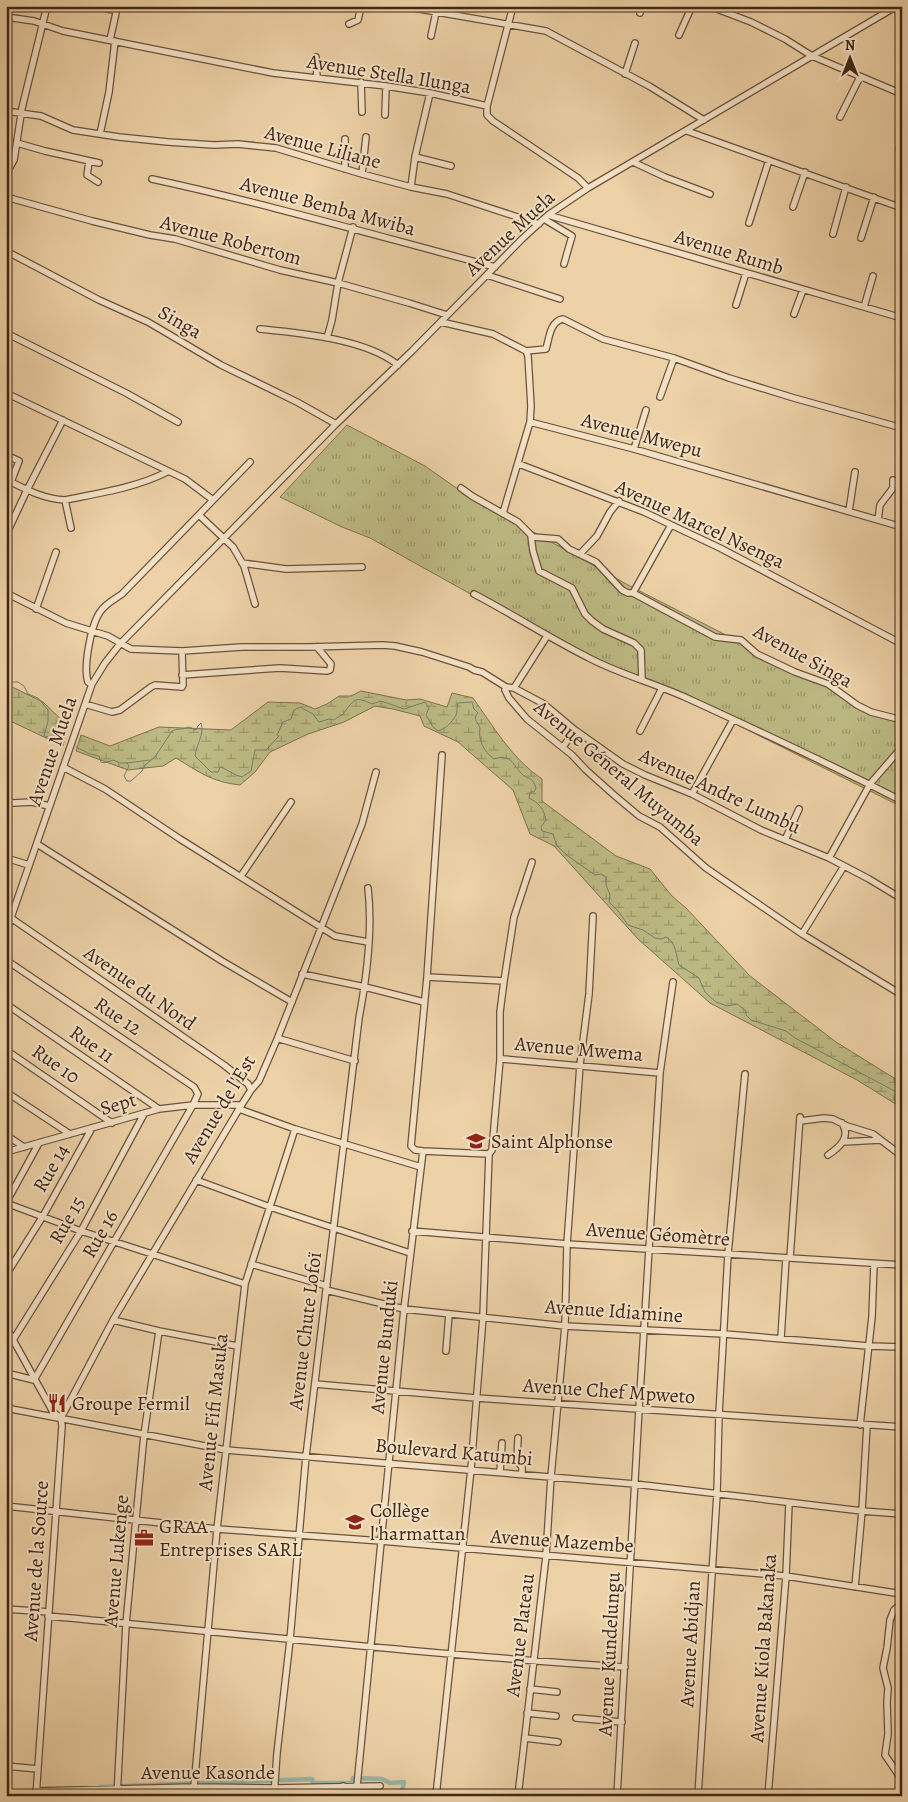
<svg xmlns="http://www.w3.org/2000/svg" width="908" height="1802" font-family="Alegreya,serif">
  <defs>
    <pattern id="grass-tufts" width="24" height="20" patternUnits="userSpaceOnUse" patternTransform="scale(1.25)"><rect width="24" height="20" fill="#bdba84"/><path d="M3 7l-1-3M5 7V3M7 7l1-3M15 17l-1-3M17 17v-4M19 17l1-3" fill="none" stroke="#9b976b"/></pattern>
    <pattern id="wetland-marsh" width="20" height="14" patternUnits="userSpaceOnUse" patternTransform="scale(1.25)"><rect width="20" height="14" fill="#bdba84"/><path d="M1 5h8M5 5V1M11 12h8M15 12V8" fill="none" stroke="#9b976b"/></pattern>
  </defs>
  <rect width="100%" height="100%" fill="#edd1a7"/>
  <filter id="stains"><feTurbulence type="fractalNoise" baseFrequency=".004" numOctaves="4"/><feColorMatrix values="0 0 0 0 .2 0 0 0 0 .09 0 0 0 0 .02 0 0 0 .5 -.17"/></filter>
  <radialGradient id="worn" r=".72"><stop offset=".6" stop-color="#630" stop-opacity="0"/><stop offset="1" stop-color="#630" stop-opacity=".3"/></radialGradient>
  <path fill="url(#grass-tufts)" stroke="#7e714e" d="M347 425 425 466 462 492 628 585 902 725V807L728 720 564 646 370 538 342 527 280 497Z"/>
  <path fill="url(#wetland-marsh)" stroke="#7e714e" d="M6 684 43 702 68 726 63 746 6 719Z
    M361 691 406 700 420 699 447 707 452 693 473 698C493 726 512 759 542 779V801L616 856 650 869 672 896 686 908 750 976 836 1042 902 1083V1108L857 1080 710 1003 638 939 554 846 530 834 513 790 458 742 424 726 420 716 393 709 375 706 344 722 308 734 270 752 255 772 240 785C212 782 199 772 176 758L163 766 128 770 76 751 81 735 110 746 159 727 231 730 268 702 300 703 315 709 327 704 339 696H351Z"/>
  <g fill="none" stroke-linecap="round" stroke-linejoin="round">
    <path stroke="#757e6f" stroke-width="1" d="M6 690 10 687 11 682H18L24 686 28 694 38 698 48 710V721L44 736 63 741
      M76 747 90 754 99 756 101 762 104 763 113 760 120 763H127L129 766 124 776 127 781H131L142 771 145 765 155 757 172 731C177 728 183 730 189 727L196 730 198 726 201 723C205 734 196 745 195 756L211 772H218L220 767H221L236 775 242 777 251 771 255 750H266L279 736 277 735 283 722 291 719 294 710 300 707 313 714 319 722 329 719 334 720C337 717 342 716 344 713 354 699 355 696 372 704L381 701 404 709 425 702 429 708 426 715 433 727 438 731C446 729 452 722 456 715 458 711 456 708 458 703L472 702 474 709 478 713C472 719 478 722 480 728 478 740 484 752 494 759 512 753 512 765 523 775 531 781 531 775 536 788L534 792H530L529 798C539 803 544 809 546 820L541 827 542 831 553 834 557 846 568 856 595 875 601 874 606 877V885L610 895 609 902 619 912 628 925 643 930 655 938 661 939 666 937C676 942 676 955 679 965L699 978 705 992 716 1002 727 1006 737 1004 746 1011V1015L751 1020 786 1031 795 1038 902 1095
      M127 763 150 760"/>
    <path stroke="#99b7a9" stroke-width="4.5" d="M314 1784 316 1789 315 1796
      M100 1787 312 1779 313 1783H352L353 1778 382 1779 390 1783 404 1782 401 1796"/>
    <g stroke="#6b523b" stroke-width="8">
      <path id="minor" d="M106 6 107 9 114 10 116 13 110 40
        M402 6 546 31 649 86 704 120
        M513 6 487 106V115L493 121 578 178 588 188
        M709 6 751 22 785 39 812 56 902 94
        M289 7V6
        M640 13 642 6
        M6 17 34 21 63 31 273 73 386 86 430 93 487 106
        M349 24 358 20 361 6
        M679 35 692 6
        M431 36 436 12
        M316 57 317 78
        M625 74 635 43
        M361 82 362 112
        M6 111 41 116 73 130 119 137 168 142 214 145 238 144 276 148 362 174 411 187 447 194 539 224
        M385 115 386 86
        M840 117 860 77
        M687 131 902 208
        M100 134 109 92 115 41
        M345 139V169
        M17 143 45 151 99 163
        M899 149 902 141
        M415 157 451 166
        M89 162 87 175 98 182
        M633 162 665 177 710 194
        M6 174 14 160 22 108 47 6
        M362 174 366 137
        M152 179C268 204 381 237 495 267
        M411 187 415 157 430 93
        M6 197 92 221 150 235 175 239 280 270 338 283 409 303 447 315
        M793 207 805 172
        M548 215 902 318
        M544 219 572 236 564 264
        M749 223 769 160
        M833 234 846 187
        M861 238 874 197
        M6 251 99 300 148 322 221 365 297 402 336 424
        M487 275 560 299
        M736 305 746 273
        M864 307 873 276
        M794 314 803 290
        M441 322 493 334 526 351 528 356 531 406 530 422 503 513
        M260 329C300 333 366 339 398 365
        M6 333 126 393 178 422
        M327 338 332 320 338 283 353 227
        M526 351 546 349C549 339 550 321 563 319L603 339 674 358 729 378 794 398 902 428
        M6 393 185 479 213 500
        M660 397 674 358
        M530 422 634 449 902 527
        M634 449 646 410
        M6 455 19 461 11 482C29 491 45 499 65 500 100 493 135 488 167 472
        M519 464 644 512 720 548 902 644
        M461 488 472 496 518 522 533 537 558 539 569 549 596 562 622 590 628 593H633L715 637 741 640 757 654 795 672 828 684 857 705 871 712 902 720
        M65 500 71 528
        M849 511 855 472
        M199 515 233 547 244 566 255 604
        M878 520 880 505 893 488V480
        M6 535 27 490 63 420
        M531 536 533 551 539 571 572 588 585 614 592 621 603 629 634 643 641 650 642 680
        M581 553 597 536 610 512 619 501
        M242 563 286 569 362 567
        M6 593 66 623 108 636 131 649 182 651 242 647H309L383 645 395 646 422 652 469 667 474 670 482 672 506 687 505 690 509 698 527 719 572 755 586 770 614 795 639 816 660 827 706 868 802 934 902 995
        M633 593 671 525
        M474 594C514 615 551 639 591 659 622 675 657 684 689 699 761 732 832 765 902 801
        M36 609 56 552
        M182 675 280 668 327 671 330 670 331 664 317 647
        M92 684 88 682C83 667 91 625 100 612 105 604 115 599 122 594L250 462
        M506 687 514 688 544 704 575 730 623 764 645 775 692 794 761 830 829 858 869 879 902 899
        M514 688 547 636
        M85 704 112 712 120 710 151 687 155 685 182 687 183 685 182 651
        M640 731 662 688
        M563 747 575 730
        M442 755 427 977 411 1146 415 1150 423 1151 489 1154
        M63 767 105 789 180 839 335 936 368 942
        M692 794 733 720
        M6 800 13 803 32 802 49 806
        M785 840 799 809
        M37 844 222 961 292 1002
        M6 858 29 865
        M829 858 870 784 902 747
        M241 876 291 802
        M6 917 11 918 224 1065 248 1084 251 1090
        M6 932 92 684 105 663 120 644 336 424 412 351 522 239 548 215 588 188 897 6
        M802 934 844 866
        M6 960 194 1087 198 1094 193 1105 34 1380 6 1373
        M302 974 365 987 424 1002
        M427 977 504 981
        M6 1004 159 1109
        M278 1037 280 1039 355 1061
        M6 1050 112 1123
        M500 1060 503 1059 660 1073
        M6 1092 70 1134
        M239 1109 295 1129 421 1167
        M800 1121 824 1118 833 1119 847 1126 873 1134 902 1156
        M6 1135 24 1147
        M843 1142 880 1140
        M6 1152 159 1109 193 1105H241
        M828 1155C840 1147 851 1137 842 1123
        M196 1180 270 1207 410 1253
        M6 1203 81 1231 245 1284
        M6 1203 39 1143
        M412 1231 567 1244 902 1265
        M790 1258 800 1117
        M251 1264 327 1286
        M6 1275 43 1216 92 1128
        M326 1290 404 1309 565 1326 724 1334 868 1346 902 1347
        M113 1320 159 1331 237 1346
        M6 1327 53 1412 58 1416
        M6 1338 13 1340 81 1231 144 1114
        M781 1338 786 1258
        M446 1351 449 1314
        M315 1384 476 1398 902 1427
        M6 1408 226 1450 635 1484 862 1511 902 1514
        M61 1418 113 1320 239 1109 251 1090 259 1081 278 1037 362 824 376 772
        M860 1425 872 1317 874 1264
        M518 1438 517 1461 522 1467V1474
        M500 1472 502 1443
        M6 1506 217 1529 381 1541 786 1576 902 1594
        M855 1587 862 1511 867 1425
        M902 1603 894 1610 890 1620 887 1648 883 1668 888 1688 887 1702 888 1734 885 1755 902 1780
        M6 1609 49 1612
        M48 1616C241 1634 433 1655 625 1667
        M530 1689 557 1692
        M527 1713 556 1716
        M576 1718 622 1722
        M525 1738 558 1742
        M6 1766 38 1769
        M357 1786 404 1309 423 1151
        M36 1791 194 1787 274 1788 380 1786
        M36 1796 62 1426 61 1418
        M117 1796 126 1624 144 1435 159 1331
        M196 1796 194 1787 217 1529 245 1284 295 1129
        M274 1796 277 1753 290 1640 306 1456 359 1018C367 976 373 931 368 888
        M343 1796V1786
        M436 1796 471 1469 483 1317 489 1154 492 1150 500 1060V1012L504 981 514 917 532 862
        M518 1796 546 1556 551 1477 565 1326 567 1244 580 1065 589 994 593 916
        M617 1796 639 1409 660 1073 673 982
        M698 1796 717 1494 719 1414 728 1254 745 1074
        M768 1796 786 1576 789 1503"/>
    </g>
    <use href="#minor" stroke="#f3e1c6" stroke-width="5.5"/>
  </g>
  <defs>
    <g id="school-bare" transform="scale(1.5)"><path d="M0-5L7-2L0 1L-7-2ZM-4 1L0 2.5L4 1V4Q0 6-4 4Z" fill="#8f2418" stroke="#f3e1c6" stroke-width="2.5" paint-order="stroke"/></g>
    <g id="restaurant-bare" transform="scale(1.5)"><path d="M-5-6h1v4h1v-4h1v4h1v-4h1v5L-1.5 .5V6h-2V.5L-5-1ZM5-6V6H3V1.5H1.5Q1.5-4 5-6Z" fill="#8f2418" stroke="#f3e1c6" stroke-width="2.5" paint-order="stroke"/></g>
    <g id="office-bare" transform="scale(1.5)"><path d="M-6-3h4V-5.5h4V-3h4V5H-6ZM-1-4.5V-3h2v-1.5ZM-6 0V1H6V0Z" fill="#8f2418" stroke="#f3e1c6" stroke-width="2.5" paint-order="stroke"/></g>
  </defs>
  <g fill-rule="evenodd">
    <use href="#school-bare" x="476" y="1141"/>
    <use href="#restaurant-bare" x="57" y="1403"/>
    <use href="#school-bare" x="355" y="1522"/>
    <use href="#office-bare" x="144" y="1538"/>
  </g>
  <g text-anchor="middle" dominant-baseline="central" stroke-width="4" stroke-linejoin="round" paint-order="stroke">
    <g font-size="20" fill="#402817" stroke="#f3e1c6">
      <text transform="translate(389 74) rotate(9)">Avenue Stella Ilunga</text>
      <text transform="translate(323 147) rotate(15)">Avenue Liliane</text>
      <text transform="translate(328 206) rotate(15)">Avenue Bemba Mwiba</text>
      <text transform="translate(510 233) rotate(-43)">Avenue Muela</text>
      <text transform="translate(231 240) rotate(15)">Avenue Robertom</text>
      <text transform="translate(729 252) rotate(17)">Avenue Rumb</text>
      <text transform="translate(180 322) rotate(30)">Singa</text>
      <text transform="translate(642 435) rotate(15)">Avenue Mwepu</text>
      <text transform="translate(700 524) rotate(25)">Avenue Marcel Nsenga</text>
      <text transform="translate(803 656) rotate(29)">Avenue Singa</text>
      <text transform="translate(52 751) rotate(-71)">Avenue Muela</text>
      <text transform="translate(619 773) rotate(40)">Avenue Géneral Muyumba</text>
      <text transform="translate(720 791) rotate(25)">Avenue Andre Lumbu</text>
      <text transform="translate(140 988) rotate(35)">Avenue du Nord</text>
      <text transform="translate(118 1016) rotate(34)">Rue 12</text>
      <text transform="translate(92 1044) rotate(35)">Rue 11</text>
      <text transform="translate(579 1049) rotate(5)">Avenue Mwema</text>
      <text transform="translate(56 1064) rotate(35)">Rue 10</text>
      <text transform="translate(118 1104) rotate(-16)">Sept</text>
      <text transform="translate(219 1109) rotate(-59)">Avenue de l'Est</text>
      <text transform="translate(51 1168) rotate(-60)">Rue 14</text>
      <text transform="translate(67 1220) rotate(-60)">Rue 15</text>
      <text transform="translate(100 1234) rotate(-60)">Rue 16</text>
      <text transform="translate(658 1234) rotate(4)">Avenue Géomètre</text>
      <text transform="translate(614 1311) rotate(4)">Avenue Idiamine</text>
      <text transform="translate(305 1331) rotate(-83)">Avenue Chute Lofoï</text>
      <text transform="translate(384 1347) rotate(-84)">Avenue Bunduki</text>
      <text transform="translate(609 1391) rotate(4)">Avenue Chef Mpweto</text>
      <text transform="translate(213 1412) rotate(-84)">Avenue Fifi Masuka</text>
      <text transform="translate(454 1452) rotate(5)">Boulevard Katumbi</text>
      <text transform="translate(562 1541) rotate(4)">Avenue Mazembe</text>
      <text transform="translate(36 1561) rotate(-86)">Avenue de la Source</text>
      <text transform="translate(116 1561) rotate(-85)">Avenue Lukenge</text>
      <text transform="translate(520 1635) rotate(-83)">Avenue Plateau</text>
      <text transform="translate(690 1644) rotate(-87)">Avenue Abidjan</text>
      <text transform="translate(763 1648) rotate(-86)">Avenue Kiola Bakanaka</text>
      <text transform="translate(609 1654) rotate(-87)">Avenue Kundelungu</text>
      <text x="208" y="1772">Avenue Kasonde</text>
    </g>
    <g font-size="20" fill="#402817" stroke="#f3e1c6" text-anchor="start">
      <text x="491" y="1141">Saint Alphonse</text>
      <text x="72" y="1403">Groupe Fermil</text>
      <text x="370" y="1510">Collège<tspan x="370" dy="23">l'harmattan</tspan></text>
      <text x="159" y="1526">GRAA<tspan x="159" dy="23">Entreprises SARL</tspan></text>
    </g>
  </g>
  <rect width="908" height="1802" fill="none" stroke="#edd1a7" stroke-width="25"/>
  <rect x="8" y="8" width="893" height="1787" fill="none" stroke="#402817" stroke-width="2.5"/>
  <rect x="12" y="12" width="883" height="1777" fill="none" stroke="#402817"/>
  <g transform="translate(850 58)" stroke="#f3e1c6" stroke-width="4" paint-order="stroke">
  <path d="M0-4L9 19L0 12L-9 19Z" fill="#402817"/>
  <text y="-8" font-size="14" font-weight="bold" text-anchor="middle" fill="#402817">N</text>
  </g>
  <rect width="100%" height="100%" filter="url(#stains)"/>
  <rect width="100%" height="100%" fill="url(#worn)"/>
</svg>
